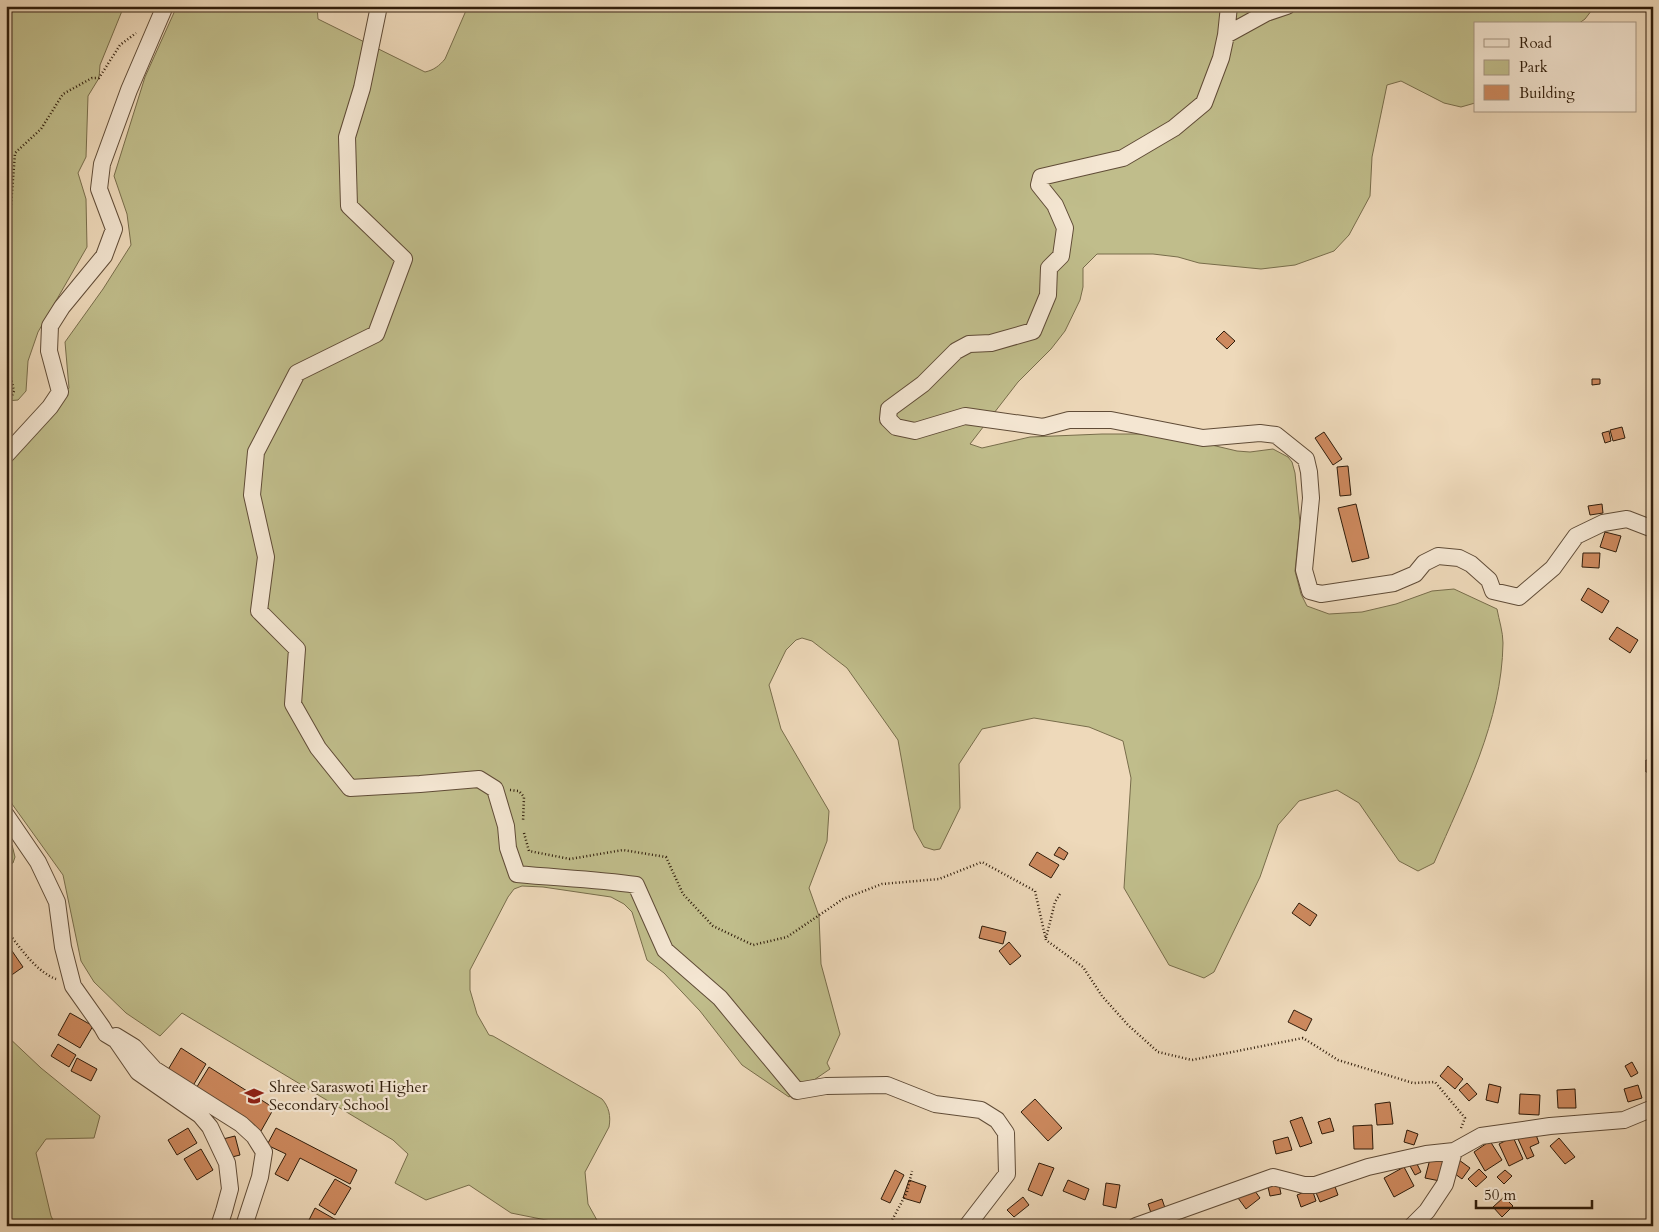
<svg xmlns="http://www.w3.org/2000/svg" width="1659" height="1232" font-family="Cardo,serif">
  <rect width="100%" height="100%" fill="#eed9ba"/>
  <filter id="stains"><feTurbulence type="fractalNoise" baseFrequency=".004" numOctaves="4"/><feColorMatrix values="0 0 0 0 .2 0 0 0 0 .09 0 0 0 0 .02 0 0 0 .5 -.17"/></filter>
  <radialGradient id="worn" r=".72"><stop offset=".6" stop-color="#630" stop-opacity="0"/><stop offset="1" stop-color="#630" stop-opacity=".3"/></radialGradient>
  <path fill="#c0bd8b" stroke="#786d4b" d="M6 6H124L100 65 99 78 88 96 86 157 78 173 86 199 87 247 38 332 28 361 26 391 18 400 6 401Z
    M177 6H317L318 19 425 72C434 70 439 66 445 59L468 6H1523L1528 8 1530 6H1595L1585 19 1578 24H1475V103L1461 107 1444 103 1401 81 1387 85 1372 157 1370 196 1349 235 1334 251 1295 265 1261 269 1199 263 1178 257 1153 254H1097L1083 268V287L1080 300 1065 331 1051 349 1018 382 970 444 982 448 1030 437 1102 434H1155L1182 438 1237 451 1250 452 1273 449 1288 457 1292 462 1295 473 1300 523 1295 571 1301 594 1307 606 1329 614 1362 612 1396 604 1432 591 1454 589 1497 609C1499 620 1503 632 1503 643 1502 721 1464 793 1434 863L1418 871 1399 861 1359 803 1337 790 1299 801 1278 825 1260 877 1214 972 1204 978 1169 965 1124 888 1131 778 1123 741 1089 727 1034 718 982 729 959 764 960 808 940 849 934 850 924 847 914 829 898 740 847 668 812 641 802 638 796 640 786 650 769 685 781 729 829 811 827 841 809 888 819 916 821 964 840 1034 827 1063 830 1069 789 1097 742 1065 700 1011 664 973 647 960 632 912 624 904 611 897 543 887 522 886 514 889 508 897 470 970V990L477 1014 489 1035 493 1036 602 1099C609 1107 611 1116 609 1127L585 1172 588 1204 598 1222H556L511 1213 469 1185 426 1200 395 1183 408 1154 393 1140 182 1013 160 1036 126 1013 94 982 81 961 63 875 12 804 6 784V458L69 388 65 342 103 289 131 245 127 214 114 176 145 77Z
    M6 842 12 845 15 857 13 863 6 865Z
    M6 1035 41 1068 100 1116 94 1138 46 1139 36 1153 51 1216 56 1226H6Z"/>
  <path fill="#cd895e" stroke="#301d0b" d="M1224 331 1235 341 1227 349 1216 339Z
    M1592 379H1600V384L1592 385Z
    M1622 427 1625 438 1613 441 1610 430Z
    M1609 431 1611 441 1605 443 1602 433Z
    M1324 432 1342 459 1333 465 1315 438Z
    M1348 466 1351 495 1340 496 1337 467Z
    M1356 504 1369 558 1352 562 1338 508Z
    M1602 504 1603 513 1590 515 1588 506Z
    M1605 532 1621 536 1616 552 1600 547Z
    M1583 553H1600L1599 568 1582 567Z
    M1588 588 1609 601 1602 613 1581 600Z
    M1617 627 1638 640 1630 653 1609 639Z
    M1646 760 1653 761V773L1646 772Z
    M1059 847 1068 853 1064 860 1054 855Z
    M1037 852 1059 865 1051 878 1029 865Z
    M1299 903 1317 915 1310 926 1292 913Z
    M982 926 1006 932 1003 944 979 938Z
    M1009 942 1021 956 1010 965 999 951Z
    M10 948 23 967 6 979V951Z
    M1294 1010 1312 1019 1306 1031 1288 1022Z
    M70 1013 93 1026 80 1048 58 1035Z
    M58 1044 76 1055 69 1067 51 1056Z
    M181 1048 206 1064 191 1089 166 1073Z
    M77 1058 97 1069 91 1081 71 1071Z
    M1632 1062 1638 1073 1631 1077 1625 1066Z
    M1448 1066 1463 1079 1455 1089 1440 1076Z
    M209 1067 274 1108 261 1131 195 1090Z
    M1467 1083 1477 1094 1469 1101 1459 1090Z
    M1489 1084 1501 1087 1498 1103 1486 1100Z
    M1638 1085 1642 1098 1628 1102 1624 1089Z
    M1575 1089 1576 1108H1558L1557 1090Z
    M1520 1094 1540 1095 1539 1115 1519 1114Z
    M1035 1099 1062 1128 1048 1141 1021 1112Z
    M1390 1102 1393 1124 1377 1125 1375 1104Z
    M1302 1117 1312 1143 1300 1147 1290 1121Z
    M1330 1118 1334 1131 1322 1134 1318 1122Z
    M1372 1125 1373 1149H1354L1353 1126Z
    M188 1128 197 1143 177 1155 168 1140Z
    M276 1128 357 1170 350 1184 300 1158 288 1181 275 1174 286 1154 267 1145Z
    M1407 1130 1418 1134 1414 1145 1404 1142Z
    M1535 1132 1539 1143 1530 1147 1534 1156 1527 1159 1518 1139Z
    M235 1136 240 1155 228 1158 223 1139Z
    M1288 1137 1292 1150 1276 1154 1273 1141Z
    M1513 1137 1523 1159 1509 1166 1499 1144Z
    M1559 1138 1575 1157 1565 1164 1550 1146Z
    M1490 1141 1502 1160 1485 1171 1474 1152Z
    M201 1149 213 1170 197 1180 184 1159Z
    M1430 1159 1445 1162 1440 1181 1425 1178Z
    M1459 1160 1470 1168 1462 1179 1451 1171Z
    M1416 1162 1421 1172 1415 1175 1410 1166Z
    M1039 1163 1054 1168 1042 1196 1028 1190Z
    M1404 1167 1414 1186 1394 1197 1384 1178Z
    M1479 1169 1487 1177 1476 1187 1468 1179Z
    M895 1170 904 1175 890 1203 881 1199Z
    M1505 1170 1512 1176 1504 1184 1497 1177Z
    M335 1179 351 1188 335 1215 319 1205Z
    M909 1180 926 1186 920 1203 903 1198Z
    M1068 1180 1089 1189 1085 1200 1063 1191Z
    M1333 1181 1338 1195 1320 1202 1314 1188Z
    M1106 1183 1120 1185 1116 1208 1103 1205Z
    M1279 1184 1281 1194 1270 1196 1268 1187Z
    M1252 1187 1260 1198 1246 1209 1238 1198Z
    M1312 1189 1316 1201 1301 1207 1297 1195Z
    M1023 1197 1029 1205 1014 1217 1007 1210Z
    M1504 1197 1513 1206 1502 1217 1493 1207Z
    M1162 1199 1165 1208 1151 1213 1148 1204Z
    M315 1208 338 1221 336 1226H306Z"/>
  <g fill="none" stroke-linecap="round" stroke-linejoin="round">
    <g stroke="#604c37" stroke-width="18">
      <path id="minor" d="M379 6 362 88 347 137 349 206 404 259 376 334 297 373 256 452 252 495 266 557 259 611 297 649 293 704 318 748 350 788 420 784 479 779 495 789 506 826 508 848 517 874C557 878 596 879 636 885L665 950 720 998 797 1091 826 1086 887 1085 935 1104 981 1110 997 1120 1006 1133 1007 1174 967 1226
        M1229 6 1226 35 1221 58 1204 103 1174 128 1123 158 1041 177 1039 185 1055 205 1065 228 1061 256 1049 268 1048 295 1033 331 991 343 969 344 956 351 923 384 889 409 888 419 896 427 915 431 965 416 1043 427 1069 420H1111L1203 438 1260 433 1276 435 1306 459 1309 472 1311 498 1304 570 1310 591 1321 594 1394 583 1415 574 1424 563 1438 556 1459 558 1471 564 1489 580 1493 591 1519 597 1553 568 1576 536 1603 523 1627 519 1653 529
        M1226 35 1266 13 1287 6
        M6 455 50 407 60 392 49 351 50 326 62 307 104 256 114 229 99 189 102 164 129 90 165 6
        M6 815 38 862 57 902 63 947 73 986 102 1027 106 1034 116 1040 138 1072 200 1115 210 1127 227 1163 230 1189 224 1211 219 1226
        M116 1036 134 1047 154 1069 241 1124 254 1136 264 1152 260 1177 244 1226
        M1136 1226 1273 1177 1304 1185H1315L1368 1167 1426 1154 1454 1151
        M1412 1226 1427 1211 1445 1184 1454 1151 1481 1136 1550 1126 1624 1120 1653 1108"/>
    </g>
    <path stroke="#301d0b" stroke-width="2.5" stroke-dasharray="1 2.5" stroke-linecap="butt" d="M6 271 15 153 41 129 63 94 92 78H99L120 45 136 33
      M6 357 14 391 6 409
      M510 790 519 791 524 797 523 822
      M524 833 529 851 570 859 623 850 666 857 683 894 713 926 753 945 787 937 843 899 882 884 939 879 982 862 1035 891 1046 940 1083 967 1102 996 1128 1025 1158 1052 1192 1060 1303 1038 1338 1060 1413 1083 1435 1082 1465 1118 1461 1128
      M6 930C20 947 35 971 56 979
      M1046 938 1055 902 1060 894
      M889 1226 907 1192 912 1171"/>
    <use href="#minor" stroke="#f4e6d2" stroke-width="16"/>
  </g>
  <defs>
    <g id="school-bare" transform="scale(1.5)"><path d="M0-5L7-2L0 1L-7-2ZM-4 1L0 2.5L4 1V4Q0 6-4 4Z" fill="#8f2418" stroke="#f4e6d2" stroke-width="2.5" paint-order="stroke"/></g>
  </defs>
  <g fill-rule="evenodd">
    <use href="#school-bare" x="254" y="1096"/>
  </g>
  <g text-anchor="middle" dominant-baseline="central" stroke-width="4.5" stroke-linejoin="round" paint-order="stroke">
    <g font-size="16" fill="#301d0b" stroke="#f4e6d2" text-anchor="start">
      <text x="269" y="1087">Shree Saraswoti Higher<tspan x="269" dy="18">Secondary School</tspan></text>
    </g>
  </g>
  <rect width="1659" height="1232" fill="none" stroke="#eed9ba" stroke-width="25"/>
  <rect x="8" y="8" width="1644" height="1217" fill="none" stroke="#301d0b" stroke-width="2.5"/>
  <rect x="12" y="12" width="1634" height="1207" fill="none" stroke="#301d0b"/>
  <rect x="1474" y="22" width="162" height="90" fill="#f4e6d2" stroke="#a69682"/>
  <rect x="1484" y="39" width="25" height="8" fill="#f4e6d2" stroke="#a69682"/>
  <text x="1519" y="48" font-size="15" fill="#301d0b">Road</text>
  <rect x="1484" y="60" width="25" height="15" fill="#c0bd8b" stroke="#a69682"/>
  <text x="1519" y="72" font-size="15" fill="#301d0b">Park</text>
  <rect x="1484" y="85" width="25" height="15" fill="#cd895e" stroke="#a69682"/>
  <text x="1519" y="98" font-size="15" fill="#301d0b">Building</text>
  <path d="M1476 1200v8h116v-8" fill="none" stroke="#301d0b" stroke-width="2.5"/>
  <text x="1484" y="1200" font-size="15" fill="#301d0b" stroke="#f4e6d2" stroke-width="4" paint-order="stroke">50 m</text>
  <rect width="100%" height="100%" filter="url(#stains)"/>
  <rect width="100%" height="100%" fill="url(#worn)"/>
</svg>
